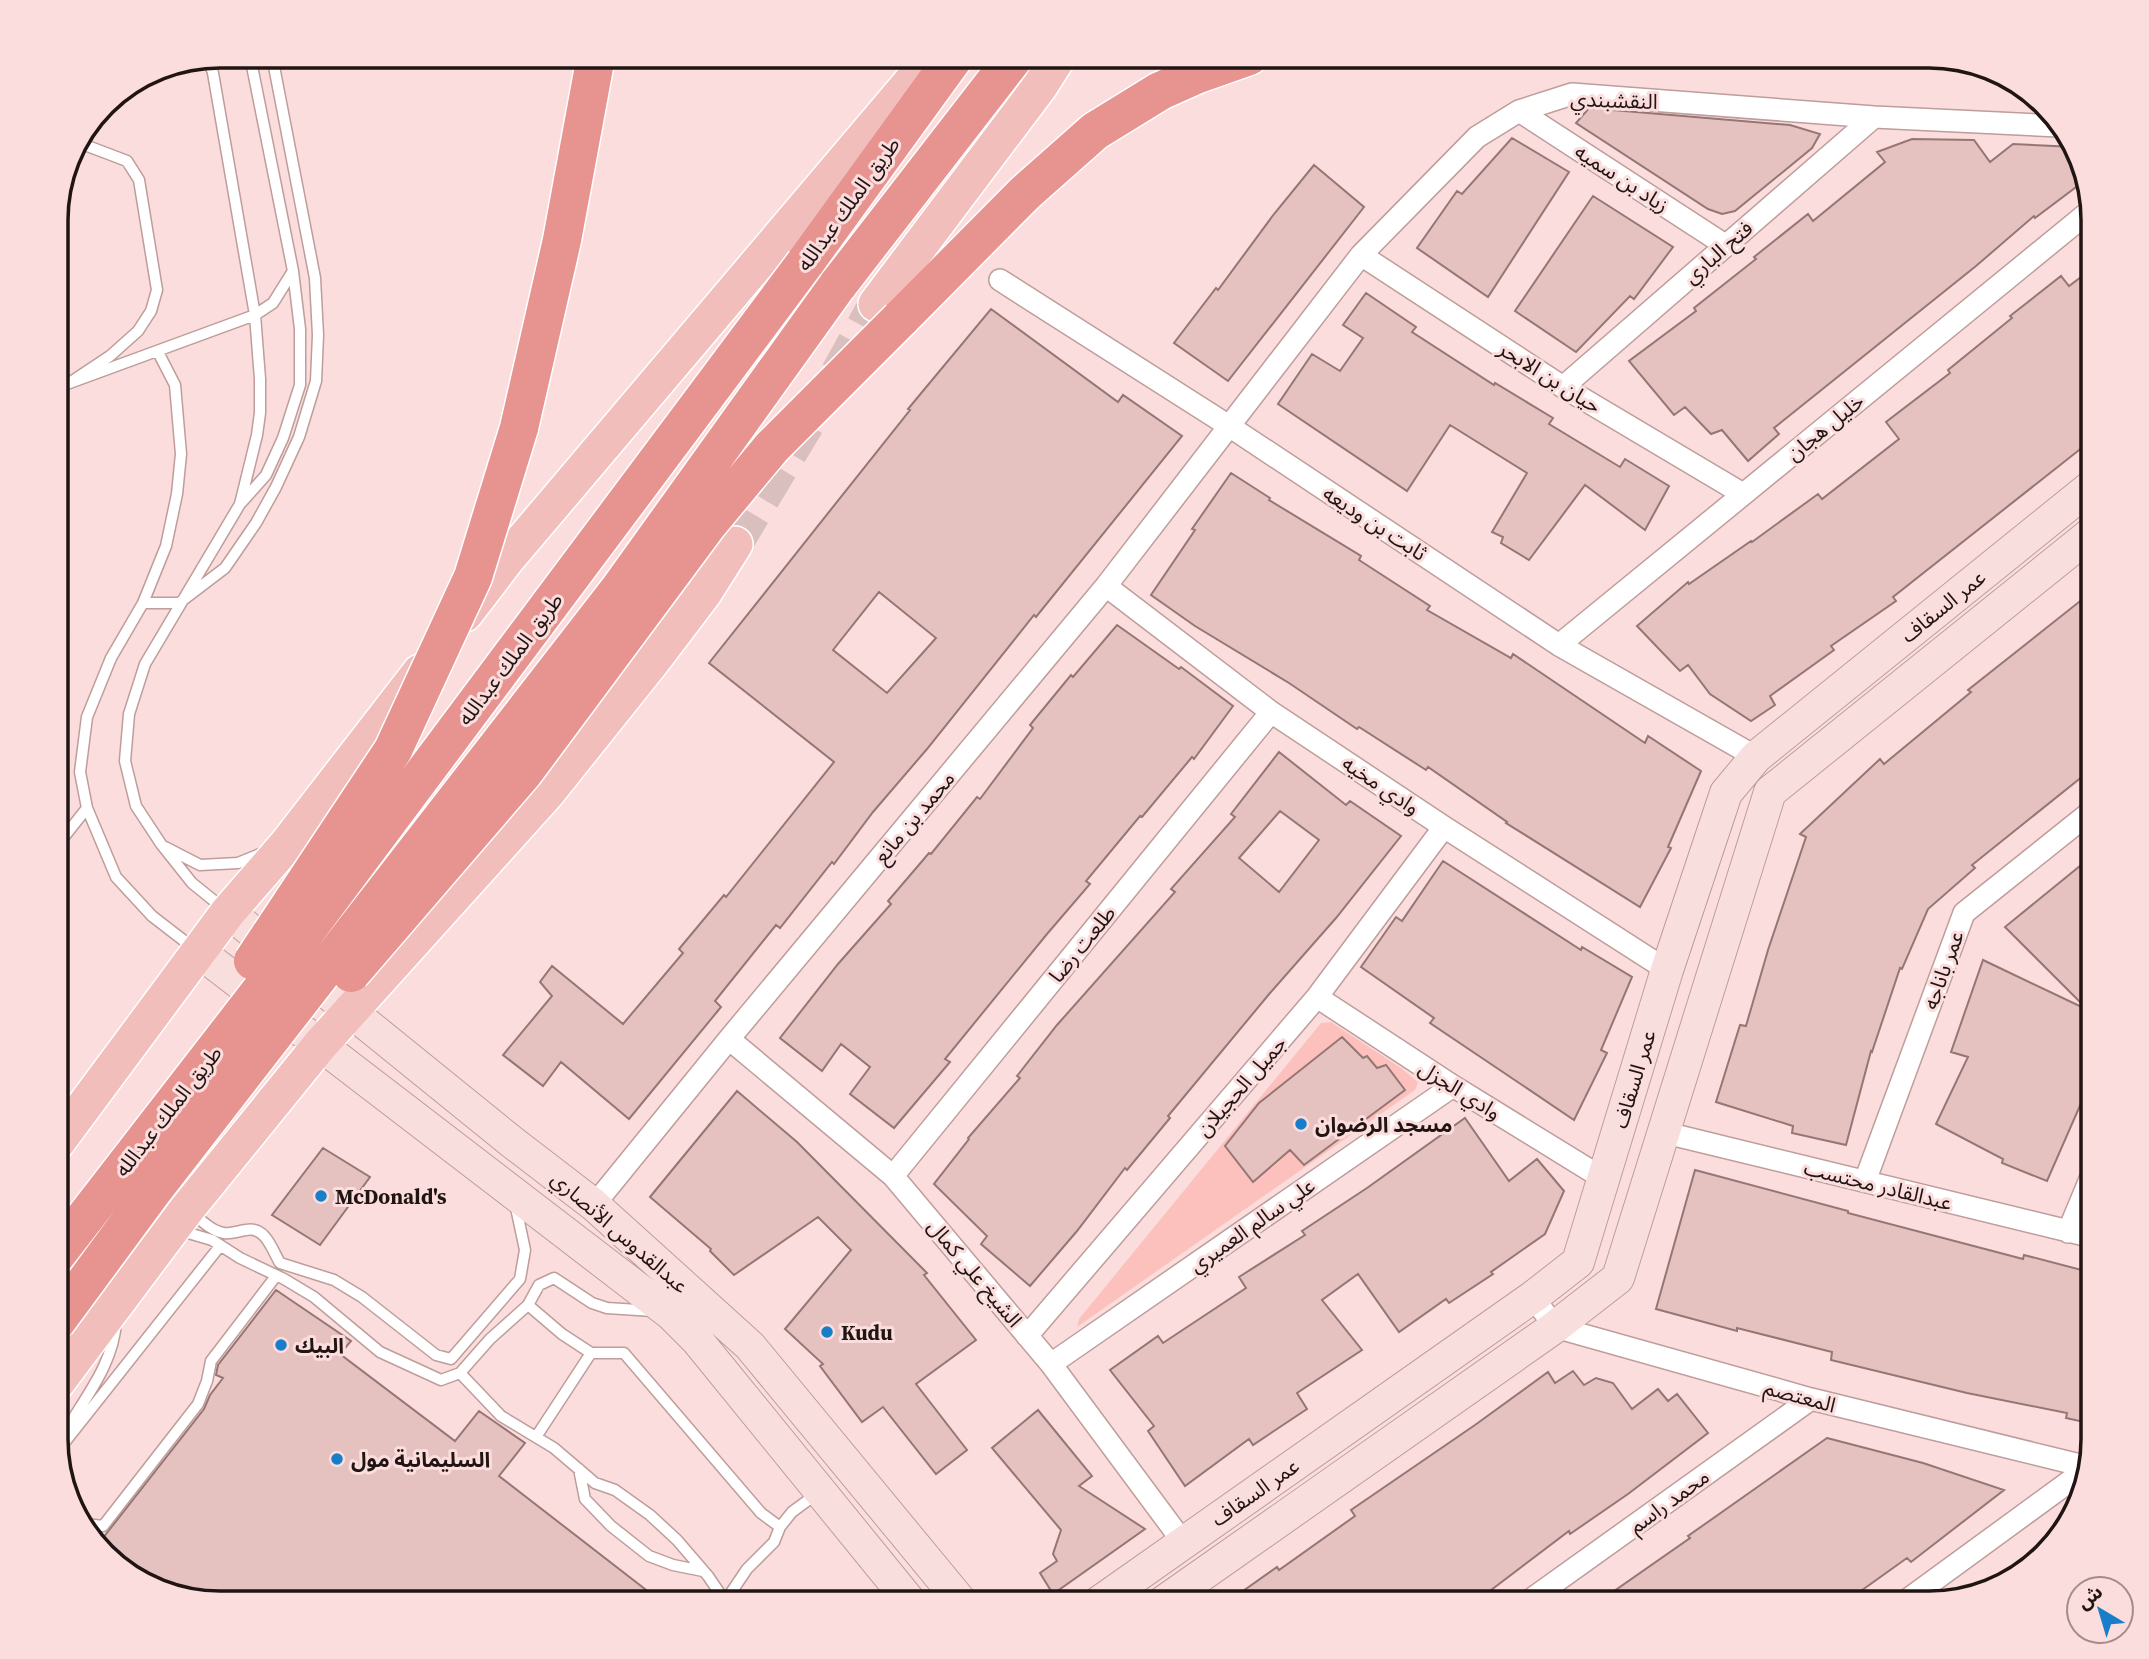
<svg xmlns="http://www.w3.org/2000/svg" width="2149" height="1659" font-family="'Source Serif 4','Noto Sans Arabic',serif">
  <rect width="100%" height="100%" fill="#fadddc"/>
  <path fill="#fdc1bd" d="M1331 1022 1401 1068 1418 1082 1415 1090 1077 1327 1079 1319 1321 1023Z"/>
  <path fill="#e5c2c0" stroke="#967674" stroke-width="2" fill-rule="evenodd" d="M1589 108 1790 125 1820 134 1812 148 1789 167 1735 211 1722 214 1708 209 1576 123Z
    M1512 138 1569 172 1488 297 1417 248 1457 191 1462 194Z
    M1912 139 1974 140 1990 162 2013 144 2075 147 2084 181 2035 218 2034 216 1976 266 1774 428 1779 434 1748 461 1722 430 1711 434 1685 407 1674 415 1629 361 1696 311 1694 308 1756 259 1754 257 1808 214 1813 221 1885 162 1877 152Z
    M1314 165 1364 207 1228 381 1174 343 1216 288 1218 290 1274 214Z
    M1593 196 1673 247 1634 299 1630 296 1576 352 1515 311Z
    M2093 268V439L1893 597 1896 601 1831 646 1834 650 1770 696 1775 705 1751 721 1710 694 1688 665 1680 671 1637 626 1688 582 1689 584 1751 541 1752 542 1818 494 1822 499 1899 439 1886 422 1950 373 1948 370 2012 318 2010 316 2061 276 2069 286Z
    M1366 293 1416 327 1412 332 1494 385 1495 383 1553 418 1549 424 1620 467 1625 459 1669 486 1645 530 1585 485 1529 560 1501 543 1503 537 1492 532 1527 473 1450 425 1407 491 1278 404 1312 354 1340 371 1363 338 1343 325Z
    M991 309 1118 402 1123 395 1182 436 1036 617 1034 615 927 749 873 812 834 864 832 862 780 928 776 925 715 1001 721 1007 629 1119 561 1062 543 1086 503 1055 552 996 540 982 552 966 623 1024 683 953 679 949 724 895 726 897 834 762 709 663 910 410 908 409ZM879 592 936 638 887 693 833 650Z
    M1231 473 1270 498 1269 500 1361 556 1359 560 1430 606 1427 610 1511 658 1513 654 1645 743 1648 736 1701 771 1668 847 1671 848 1640 907 1506 823 1507 822 1428 767 1426 770 1359 727 1357 729 1289 683 1195 626 1151 595 1195 530 1192 529Z
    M2084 598 2093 608V768L1972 865 1975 868 1928 909 1902 969 1900 968 1872 1052 1871 1051 1846 1145 1792 1133 1793 1126 1716 1102 1740 1025 1746 1026 1768 950 1806 837 1800 834 1880 759 1884 764 1971 692 1968 690Z
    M1117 625 1179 669 1181 667 1233 706 1194 759 1192 757 1142 817 1140 816 1086 881 1090 884 1047 934 945 1059 950 1062 894 1128 850 1094 870 1067 841 1044 822 1071 780 1038 838 964 891 904 888 901 929 853 931 854 977 797 980 799 1033 728 1030 725 1071 675 1073 677Z
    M1279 752 1346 805 1350 801 1401 836 1336 918 1270 993 1168 1116 1170 1118 1127 1170 1125 1168 1077 1231 1030 1286 981 1244 987 1236 934 1184 969 1139 968 1138 1020 1078 1017 1076 1057 1025 1175 892 1171 889 1235 817 1231 814ZM1280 811 1319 840 1279 892 1239 858Z
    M1443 861 1581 950 1582 947 1632 977 1601 1050 1607 1053 1574 1120 1430 1023 1434 1018 1361 967 1396 917 1402 921Z
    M2080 866 2093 883V1076L2047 1181 2002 1163 2003 1159 1936 1124 1968 1057 1951 1052 1983 960 2088 1010 2005 927Z
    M1342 1037 1363 1058 1367 1056 1377 1068 1386 1065 1405 1090 1304 1165 1290 1150 1253 1182 1225 1146 1259 1103Z
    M737 1091 797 1142 927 1273 924 1275 976 1340 916 1384 967 1450 936 1474 883 1407 862 1422 820 1366 823 1364 785 1329 851 1250 818 1217 734 1275 710 1251 711 1249 650 1197Z
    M1465 1118 1509 1181 1537 1159 1564 1191 1545 1234 1491 1272 1493 1274 1449 1303 1446 1299 1399 1332 1358 1274 1322 1300 1362 1350 1297 1393 1307 1409 1253 1445 1249 1439 1185 1486 1148 1431 1154 1426 1110 1370 1158 1336 1163 1343 1246 1288 1239 1277 1305 1235 1302 1231 1367 1188Z
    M323 1148 370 1177 320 1245 272 1215Z
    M1695 1170 1848 1211V1213L2023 1259 2024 1255 2093 1273V1424L2066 1418 2067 1413 1967 1393 1831 1360 1832 1352 1737 1328V1331L1656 1309Z
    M276 1290 351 1341 340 1354 455 1441 479 1411 525 1443 499 1476 663 1603H220L120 1569 99 1543 204 1409 210 1395 223 1378 216 1375 218 1365Z
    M1573 1371 1584 1385 1596 1378 1613 1383 1632 1409 1658 1389 1668 1401 1677 1394 1708 1433 1628 1494 1570 1534 1569 1531 1474 1603H1226L1277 1567 1279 1570 1355 1516 1351 1510 1475 1425 1548 1372 1555 1383Z
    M1038 1410 1092 1476 1079 1486 1145 1529 1053 1594 1040 1573 1057 1561 1053 1554 1061 1530 992 1448Z
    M1827 1438 1923 1463 2004 1490 1911 1562 1907 1558 1844 1603H1597L1690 1538 1688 1536Z"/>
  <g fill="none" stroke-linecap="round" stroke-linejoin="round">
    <path stroke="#d9bfbe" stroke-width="35" stroke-dasharray="35 18" stroke-linecap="butt" d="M838 373 876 304
      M735 544 807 424"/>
    <g stroke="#be9d9b" stroke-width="13">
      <path id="lane" d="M208 58 213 73 255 315 260 379V413L257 435 240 504 145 664 129 714 125 761 136 806 161 844 192 883 223 908
        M158 352 175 385 181 454 177 494 166 546 143 603 111 658 87 717 80 772 87 808 116 877 152 916 196 950
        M71 382 110 356 138 331 151 311 157 290 139 180 127 161 77 142
        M56 388 255 315 273 303 293 271
        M242 502 266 475 283 438 300 385V329L293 271 250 56
        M143 603H179L225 568 256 523 276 487 299 437 316 381 318 335 315 278 272 56
        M56 847 87 808
        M165 847 200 865 238 863 265 852
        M190 1211C200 1219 211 1231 224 1233 232 1234 238 1231 246 1230 266 1226 272 1250 280 1263L334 1280 362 1297 436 1355 451 1359 520 1279 525 1250 515 1203
        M178 1230 212 1240 240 1258 284 1279 314 1297 380 1352 441 1380 460 1373 490 1339 528 1305 539 1285 554 1278 592 1303 607 1308 653 1311
        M528 1305 562 1334 591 1353H624L761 1513 780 1527
        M460 1373 501 1416 554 1448 595 1483 615 1490 650 1515 677 1540 708 1576 725 1601
        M63 1435C84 1399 114 1364 116 1321
        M536 1437 591 1353
        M57 1452 220 1246
        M579 1469 585 1499 611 1526 649 1556 673 1565 703 1571
        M81 1521 86 1524 103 1526 198 1404 207 1381 211 1361 276 1276
        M724 1603 747 1569 774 1542 780 1527 792 1512 815 1495 817 1491"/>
    </g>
    <g stroke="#be9d9b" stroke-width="24">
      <path id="street" d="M1519 111 1725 245
        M1361 255 1563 387 1743 494
        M1000 280 1229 426 1559 645 1756 757
        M1563 387 1874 117
        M1106 586 1271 712 1444 827 1667 970
        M1559 645 2091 210
        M1317 997 1453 1086 1604 1179
        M729 1039 893 1176 1051 1364 1183 1542
        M1662 1132 2093 1237
        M893 1176 1271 712
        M1865 1181 1964 913 2093 810
        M594 1205 729 1039 1106 586 1361 255 1477 137 1519 111 1572 94 1874 117 2058 126
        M2068 1232 2093 1172
        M1533 1297 1555 1327 1811 1399 2084 1466
        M1027 1336 1317 997 1444 827
        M1051 1364 1453 1086
        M1526 1603 1811 1399
        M1903 1603 2081 1473"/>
    </g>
    <g stroke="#be9d9b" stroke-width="34">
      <path id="secondary" d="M228 912 512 1142 594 1205 750 1346 962 1603
        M198 951 671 1314 697 1340 911 1603
        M1098 1603 1533 1297 1578 1262 1667 970 1726 793 1756 757 2093 485
        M1162 1603 1555 1327 1618 1278 1770 792 2093 532"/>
    </g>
    <g stroke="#fff" stroke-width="38">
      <path id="primary" d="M876 304 1040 86 1059 56
        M465 614 507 559 933 56
        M56 1144 228 912 287 844 420 672
        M56 1384 187 1209 320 1045 547 793 654 659 704 593 735 544"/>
    </g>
    <g stroke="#fff" stroke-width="41">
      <path id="highway" d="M805 263 955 56
        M837 286 1015 56
        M900 319 1025 193 1095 131 1160 91 1198 74 1249 56
        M519 428 562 240 596 56"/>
    </g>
    <use href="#lane" stroke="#fff" stroke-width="10"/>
    <use href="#street" stroke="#fff" stroke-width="21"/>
    <use href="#secondary" stroke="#f8dfde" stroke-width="32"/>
    <use href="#primary" stroke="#f1bebc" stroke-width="35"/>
    <use href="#highway" stroke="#e79390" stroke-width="38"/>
    <g stroke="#fff" stroke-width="41" stroke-linecap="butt">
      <path id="highway-bridge" d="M253 961 393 750 473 577 519 428
        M351 973 524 772 708 524 772 447 900 319
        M56 1255 282 963 805 263
        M56 1322 154 1189 618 591 837 286"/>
    </g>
    <use href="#highway-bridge" stroke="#e79390" stroke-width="38"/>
  </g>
  <g fill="#197ec9" stroke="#fadddc" stroke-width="2.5">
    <circle cx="1301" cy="1124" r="7"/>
    <circle cx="321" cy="1196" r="7"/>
    <circle cx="827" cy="1332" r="7"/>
    <circle cx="281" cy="1345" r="7"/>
    <circle cx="337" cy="1459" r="7"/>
  </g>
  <g text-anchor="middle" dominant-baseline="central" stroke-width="6" stroke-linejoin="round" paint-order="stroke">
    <g font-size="21" fill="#211514" stroke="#fadddc">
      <text transform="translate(1614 100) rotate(2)">النقشبندي</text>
      <text transform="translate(1622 178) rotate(33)">زياد بن سميه</text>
      <text transform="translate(848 204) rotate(-54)">طريق الملك عبدالله</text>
      <text transform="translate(1718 252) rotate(-41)">فتح الباري</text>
      <text transform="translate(1550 377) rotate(32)">حيان بن الابحر</text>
      <text transform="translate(1825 427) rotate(-39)">خليل هجان</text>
      <text transform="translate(1375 523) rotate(33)">ثابت بن وديعه</text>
      <text transform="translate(1943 606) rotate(-39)">عمر السقاف</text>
      <text transform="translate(510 659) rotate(-53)">طريق الملك عبدالله</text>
      <text transform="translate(1381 785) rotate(34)">وادي مخيه</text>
      <text transform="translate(914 817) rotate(-50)">محمد بن مانع</text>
      <text transform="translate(1082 944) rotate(-51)">طلعت رضا</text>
      <text transform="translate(1943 970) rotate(-70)">عمر باناجه</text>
      <text transform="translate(1634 1079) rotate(-73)">عمر السقاف</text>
      <text transform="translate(1241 1086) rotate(-49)">جميل الحجيلان</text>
      <text transform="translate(1460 1090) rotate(32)">وادي الجزل</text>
      <text transform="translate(168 1111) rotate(-52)">طريق الملك عبدالله</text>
      <text transform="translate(1878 1185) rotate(14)">عبدالقادر محتسب</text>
      <text transform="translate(1252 1225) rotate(-35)">علي سالم العميري</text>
      <text transform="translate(620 1232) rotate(41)">عبدالقدوس الأنصاري</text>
      <text transform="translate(975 1273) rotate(50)">الشيخ علي كمال</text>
      <text transform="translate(1800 1396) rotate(15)">المعتصم</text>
      <text transform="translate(1255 1492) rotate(-35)">عمر السقاف</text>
      <text transform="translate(1669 1501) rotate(-36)">محمد راسم</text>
    </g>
    <g font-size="21" font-weight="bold" fill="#211514" stroke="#fadddc" text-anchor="start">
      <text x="1315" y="1124">مسجد الرضوان</text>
      <text x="335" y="1196">McDonald's</text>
      <text x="841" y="1332">Kudu</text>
      <text x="295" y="1345">البيك</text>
      <text x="351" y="1459">السليمانية مول</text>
    </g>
  </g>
  <path d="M0 0H2149V1659H0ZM220 68H1929A152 152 0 0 1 2081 220V1439A152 152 0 0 1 1929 1591H220A152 152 0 0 1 68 1439V220A152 152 0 0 1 220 68Z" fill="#fadddc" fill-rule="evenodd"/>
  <path fill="none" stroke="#211514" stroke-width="3.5" d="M220 68H1929A152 152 0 0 1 2081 220V1439A152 152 0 0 1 1929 1591H220A152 152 0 0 1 68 1439V220A152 152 0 0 1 220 68Z"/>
  <g transform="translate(2100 1610) rotate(322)"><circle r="33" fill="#fadddc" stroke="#a38d8c" stroke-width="2"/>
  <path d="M0-5L12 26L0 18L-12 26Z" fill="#197ec9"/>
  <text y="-10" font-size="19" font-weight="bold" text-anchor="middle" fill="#211514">ش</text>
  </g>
</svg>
